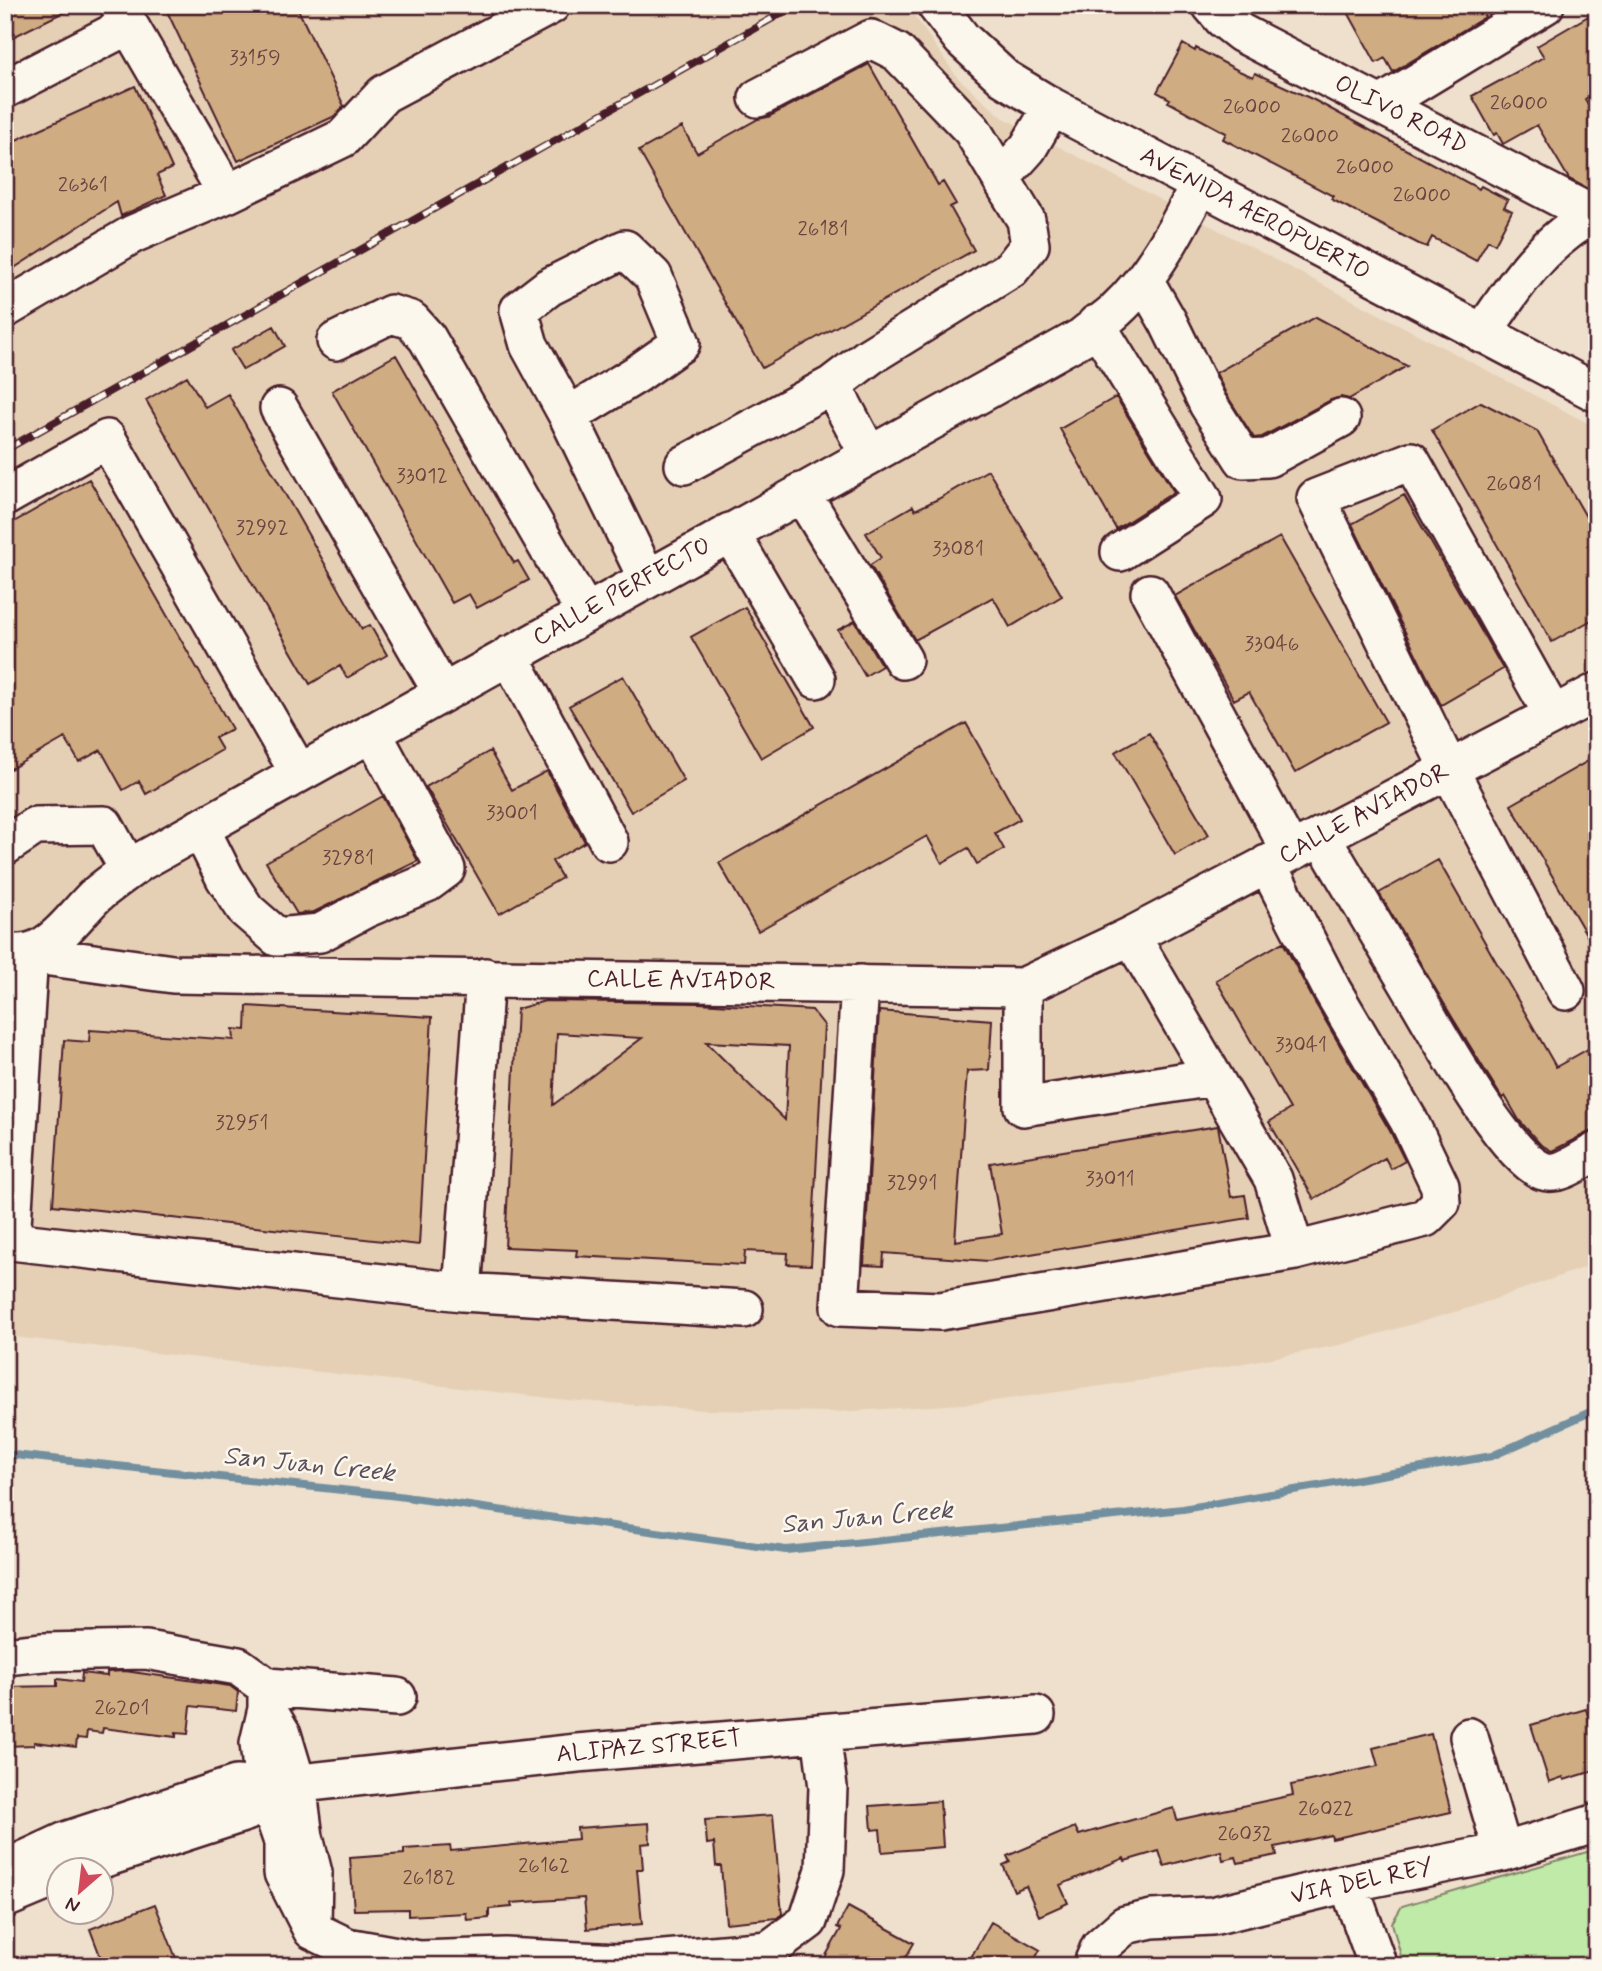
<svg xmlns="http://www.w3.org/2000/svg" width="1602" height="1971" font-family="Mynerve,sans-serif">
  <rect width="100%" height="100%" fill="#eee0cc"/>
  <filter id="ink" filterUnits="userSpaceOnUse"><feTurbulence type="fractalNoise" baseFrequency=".0143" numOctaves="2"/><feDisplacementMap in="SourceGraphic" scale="14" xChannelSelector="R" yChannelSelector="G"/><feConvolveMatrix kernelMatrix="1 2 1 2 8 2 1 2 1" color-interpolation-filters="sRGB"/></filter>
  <g filter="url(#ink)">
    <path fill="#e5d0b6" d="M5 5H907L957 77 1002 117 1597 428V1263L1472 1307 1340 1345 1180 1375 979 1403 835 1412 705 1410 567 1400 5 1336Z"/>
    <path fill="#bfeaa7" stroke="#848469" stroke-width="2" d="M1597 1849V1966H1406L1401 1956 1392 1923 1402 1906Z"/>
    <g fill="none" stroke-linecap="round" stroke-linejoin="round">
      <path stroke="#728f9f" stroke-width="8" d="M5 1454 398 1496 786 1550 1183 1509 1492 1456 1597 1409"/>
    </g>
    <path fill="#d0ac83" stroke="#4a1f2b" stroke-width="2" fill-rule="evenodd" d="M5 5H78L5 41Z
      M164 5H296L344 106 335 116 238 161Z
      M1344 5H1479L1485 17 1393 72 1385 58 1376 63Z
      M1597 11V92L1585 99 1597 119V184L1588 189 1569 179 1537 125 1503 144 1497 133 1494 135 1472 96 1544 57 1537 46Z
      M1183 44 1195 51 1196 48 1239 71 1253 77 1255 73 1314 100 1479 189 1481 186 1508 200 1504 207 1512 211 1495 244 1488 240 1476 261 1432 237 1427 247 1419 244 1331 199 1333 196 1223 139 1226 133 1168 102 1170 99 1157 92Z
      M869 64 938 185 943 182 956 204 950 207 974 250 762 368 639 151 682 127 697 153 758 119 768 117Z
      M135 86 172 168 157 175 166 195 121 216 117 202 5 274V145Z
      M1316 317 1407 366 1349 399 1341 397 1331 400 1262 437 1254 438 1226 394 1216 373Z
      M274 326 285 346 243 370 231 350Z
      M396 355 514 563 518 561 529 580 477 608 469 594 452 603 332 391Z
      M187 376 205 407 228 394 362 629 370 625 387 655 347 678 340 666 310 684 146 400Z
      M1116 397 1174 492 1116 529 1060 429Z
      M1481 402 1537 431 1597 536V617L1552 642 1432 430Z
      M988 470 1062 596 1010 627 993 597 915 640 870 565 881 558 866 533 913 506 915 510 938 499Z
      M89 479 232 729 215 738 222 750 146 794 139 781 123 790 101 750 79 762 65 738 5 772V527Z
      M1404 495 1503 669 1441 705 1352 524Z
      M1280 537 1386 722 1295 773 1249 692 1234 700 1175 596Z
      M745 607 814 727 761 758 691 637Z
      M855 621 882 666 865 676 838 630Z
      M623 676 684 781 631 812 569 706Z
      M966 723 1020 819 995 833 1004 849 977 864 968 848 942 863 927 836 758 931 719 863Z
      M1149 733 1209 835 1175 855 1115 752Z
      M490 751 512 790 547 771 585 842 552 861 562 878 499 914 426 787Z
      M1597 756V953L1511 805Z
      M383 796 418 861 314 912 297 914 266 862Z
      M1438 860 1556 1067 1597 1044V1130L1587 1133 1552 1151 1540 1144 1519 1120 1505 1096 1502 1098 1452 1017 1379 893Z
      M1283 942 1314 1001 1390 1131 1405 1161 1391 1169 1385 1158 1314 1199 1269 1122 1290 1109 1216 980Z
      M545 1001 699 1003 812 1010 824 1025 811 1265 787 1264 788 1253 745 1251 744 1265 576 1256 577 1250 505 1247 517 1009ZM557 1033 642 1038 553 1105ZM706 1042 789 1046 785 1120Z
      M247 1006 432 1017 419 1245 53 1205 64 1040 89 1042 90 1030 234 1040 233 1029 246 1030Z
      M879 1011 992 1020 989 1070 967 1071 955 1241 1002 1234 990 1163 1218 1126 1231 1197 1245 1195 1249 1218 988 1261 884 1253 883 1266 864 1265Z
      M125 1671 230 1686 238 1692 236 1711 191 1706 188 1734 176 1733V1737L103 1728 102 1733 87 1731 86 1739 77 1738 76 1747 34 1742V1745L5 1746V1687L57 1686V1679L81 1682 82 1673 107 1676V1672Z
      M1586 1709 1597 1743V1770L1564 1780 1563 1777 1549 1782 1531 1725Z
      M1431 1734 1451 1812 1332 1839 1331 1835 1275 1847 1277 1855 1238 1863 1236 1857 1223 1860 1221 1851 1164 1866 1159 1851 1125 1861 1124 1858 1060 1885 1068 1903 1039 1916 1026 1886 1014 1891 1003 1865 1010 1862 1007 1856 1075 1827 1079 1835 1174 1808 1177 1820 1293 1795 1291 1785 1378 1766 1373 1748Z
      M940 1801 943 1847 882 1852 880 1829 872 1830 870 1806Z
      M773 1815 782 1914 777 1918 726 1923 721 1866H716L714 1843 707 1844 705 1820Z
      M649 1823 650 1843 641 1844 643 1869H637L642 1924 587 1929 584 1898 511 1903 512 1907 489 1909V1918L467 1920 466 1913 408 1916V1909L354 1910 350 1858 404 1854V1849L450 1846 451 1851 578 1839 577 1828Z
      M155 1904 179 1966H104L90 1929Z
      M848 1907 914 1943 901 1966H820L841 1929 837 1927Z
      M991 1922 1040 1950 1031 1966H966Z"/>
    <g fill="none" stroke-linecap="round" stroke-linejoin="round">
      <g stroke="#4a1f2b" stroke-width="42">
        <path id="minor" d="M936 5 962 39 1004 78 1052 107 1597 393
          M1211 5 1223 19 1241 33 1597 217
          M129 25 227 194 343 138 384 94 551 5
          M5 89 129 25 119 5
          M758 98 871 39 897 52 972 130 1026 220 1030 245 1011 269 870 356 832 385 869 455
          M1382 104 1545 5
          M1001 178 1028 148 1052 107
          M1144 280 1168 322 1208 404 1243 459 1268 458 1341 418
          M5 309 133 234 227 194
          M1096 324 1203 499 1120 552
          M1482 334C1516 283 1542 242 1597 212
          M336 341 391 314 411 320 427 338 585 612
          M279 408 442 692
          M568 416 637 374 681 343 653 276 625 249 549 287 519 310 529 345 568 416 647 578
          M684 465 832 385
          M801 492 903 660
          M5 497 107 439 299 773
          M730 532 816 679
          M1150 593 1291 852
          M509 655 609 842
          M1553 715 1411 461 1316 498 1449 769 1566 991
          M200 828 225 878 246 910 277 937 320 933 365 909 427 883 446 869 372 732
          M1321 836C1350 885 1379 934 1408 983 1432 1023 1503 1156 1543 1171 1560 1177 1582 1159 1597 1151
          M5 846 35 826 104 825 129 870
          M1267 864 1332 990 1409 1121 1440 1186 1441 1202 1425 1218 1295 1251
          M17 953C50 955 73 917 95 896 109 884 125 873 140 862L1082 337C1093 327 1106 320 1116 310 1153 276 1178 227 1200 184
          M860 984 840 1307 940 1311 1295 1251 1273 1179 1131 936
          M1023 987 1131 936 1597 692
          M5 1240 11 1241 29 954 173 974 1023 987V1107L1213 1077
          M11 1241 462 1292 485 977
          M462 1292 744 1309
          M5 1656 43 1652 146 1650 238 1666 267 1687 397 1697
          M267 1687V1709L259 1743 264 1787 283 1842V1873L312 1930 347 1947 419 1960 505 1957 618 1963 769 1950 808 1921 825 1870 828 1787 821 1733
          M267 1709 282 1734 297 1784 304 1837 313 1873 312 1926
          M1469 1737 1503 1852
          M5 1869 68 1840 236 1785 264 1787 577 1753 1036 1715
          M76 1870 105 1858 246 1812 264 1787
          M1348 1883 1378 1966
          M5 1899 60 1876
          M1092 1966 1100 1947 1125 1925 1152 1919 1212 1916 1348 1883 1503 1852 1597 1823"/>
      </g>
      <use href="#minor" stroke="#fbf7ec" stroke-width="37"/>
      <g stroke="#4a1f2b" stroke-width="8">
        <path id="rail" d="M5 450 796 5"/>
      </g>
      <use href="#rail" stroke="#fbf7ec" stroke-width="5" stroke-dasharray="16" stroke-linecap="butt"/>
    </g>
  </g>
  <g text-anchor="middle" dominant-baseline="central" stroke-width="5" stroke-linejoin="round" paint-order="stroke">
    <g font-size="21" fill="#6c4241">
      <text x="255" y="58">33159</text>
      <text x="1519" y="103">26000</text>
      <text x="1252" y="107">26000</text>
      <text x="1310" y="136">26000</text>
      <text x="1365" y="167">26000</text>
      <text x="83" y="185">26361</text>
      <text x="1422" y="195">26000</text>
      <text x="823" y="229">26181</text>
      <text x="422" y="476">33012</text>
      <text x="1514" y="484">26081</text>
      <text x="262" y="528">32992</text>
      <text x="958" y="549">33081</text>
      <text x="1272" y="644">33046</text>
      <text x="512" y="813">33001</text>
      <text x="348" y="858">32981</text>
      <text x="1301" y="1045">33041</text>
      <text x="242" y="1123">32951</text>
      <text x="1110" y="1179">33011</text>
      <text x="912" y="1183">32991</text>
      <text x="122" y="1708">26201</text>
      <text x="1326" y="1809">26022</text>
      <text x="1245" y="1834">26032</text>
      <text x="544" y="1866">26162</text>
      <text x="429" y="1878">26182</text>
    </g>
    <g font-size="24" fill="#4a1f2b" stroke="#fbf7ec">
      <text transform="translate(1401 115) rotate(27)">OLIVO ROAD</text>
      <text transform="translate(1255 214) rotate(28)">AVENIDA AEROPUERTO</text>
      <text transform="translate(622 592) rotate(-29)">CALLE PERFECTO</text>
      <text transform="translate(1364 814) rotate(-28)">CALLE AVIADOR</text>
      <text transform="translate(681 981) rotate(1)">CALLE AVIADOR</text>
      <text transform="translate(649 1747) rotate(-5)">ALIPAZ STREET</text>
      <text transform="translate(1362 1882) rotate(-12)">VIA DEL REY</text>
    </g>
    <g font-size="26" font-style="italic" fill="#5b4e5b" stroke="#fbf7ec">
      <text transform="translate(309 1465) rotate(6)">San Juan Creek</text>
      <text transform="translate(867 1518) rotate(-5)">San Juan Creek</text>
    </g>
  </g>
  <rect width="1602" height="1971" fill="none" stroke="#fbf7ec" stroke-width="28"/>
  <rect x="14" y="14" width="1574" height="1943" fill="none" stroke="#4a1f2b" stroke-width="2.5" filter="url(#ink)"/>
  <g transform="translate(80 1891) rotate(208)"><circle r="33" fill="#fbf7ec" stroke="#b4a19f" stroke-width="2"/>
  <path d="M0-5L12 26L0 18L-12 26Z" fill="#d1495b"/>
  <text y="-10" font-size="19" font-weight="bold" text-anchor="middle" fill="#4a1f2b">N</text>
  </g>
</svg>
